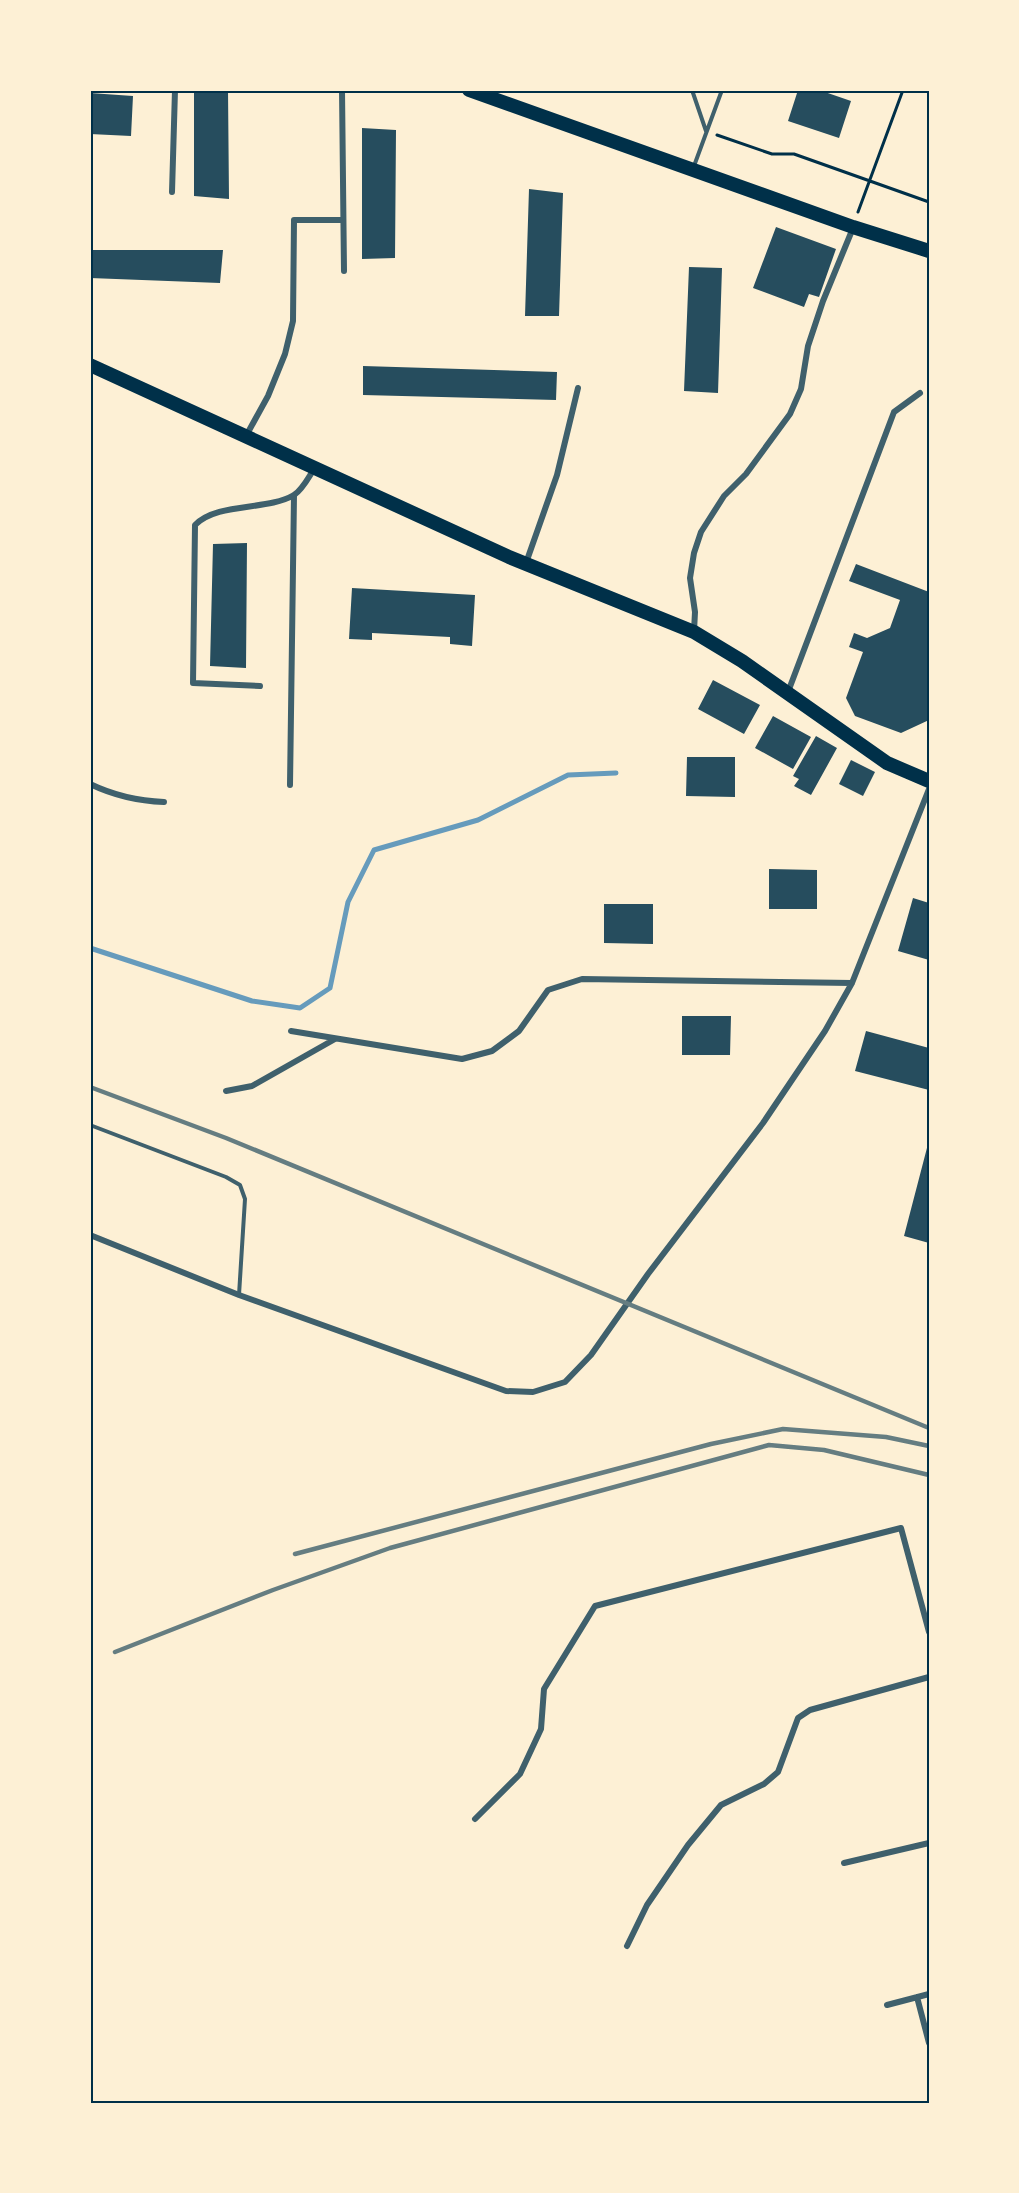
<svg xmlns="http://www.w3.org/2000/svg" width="1019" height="2193" font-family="'Noto Serif',serif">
  <rect width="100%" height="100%" fill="#fdf0d5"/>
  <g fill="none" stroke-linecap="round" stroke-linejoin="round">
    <path stroke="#669bbc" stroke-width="5" d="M90 948 252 1001 300 1008 330 988 348 902 374 850 478 820 568 775 616 773"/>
  </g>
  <path fill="#264d5e" d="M194 90H228L229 199 194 196Z
    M798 90H819L851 101 839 138 788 121Z
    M90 93 133 96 131 136 90 134Z
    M362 128 396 130 395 258 362 259Z
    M529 189 563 193 559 316H525Z
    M776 227 836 249 819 297 809 294 804 307 753 288Z
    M90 250H223L220 283 90 278Z
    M689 267 722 268 718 393 684 391Z
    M363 366 557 372 556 400 363 395Z
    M247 543 246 668 210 666 213 544Z
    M856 564 929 592V720L901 733 855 716 846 698 863 652 849 647 854 633 867 638 890 628 900 600 849 581Z
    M352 588 475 595 472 646 450 644V637L372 633V640L349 639Z
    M713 680 760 705 744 734 698 709Z
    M773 716 811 737 793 769 755 748Z
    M816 736 837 748 811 795 794 786 799 779 793 776Z
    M687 757H735V797L686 796Z
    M851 760 875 772 863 796 839 784Z
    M769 869 817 870V909H769Z
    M913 898 929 903V960L898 951Z
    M604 904H653V944L604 943Z
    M682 1016H731L730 1055H682Z
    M866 1031 929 1048V1090L855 1071Z
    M928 1144H929V1243L904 1236Z"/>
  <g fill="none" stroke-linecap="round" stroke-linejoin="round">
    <path stroke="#003049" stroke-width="3" d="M717 135 772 154H794L929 202
      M858 212 903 90"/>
    <path stroke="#3f606c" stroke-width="4" d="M692 90 706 131
      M694 166 722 90
      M90 1125 226 1177 240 1185 245 1199 239 1295"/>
    <path stroke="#3f606c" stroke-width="6" d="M342 90 344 271
      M172 192 175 90
      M246 436 268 396 285 354 293 321 294 220H343
      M526 563 557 475 578 388
      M694 631 695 612 690 578 694 553 701 532 724 496 746 474 790 414 801 389 808 346 823 301 853 228
      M260 686 193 683 195 525C218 502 267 511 294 495 303 489 308 478 314 469
      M788 692 894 412 920 393
      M90 784C115 796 137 801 164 802
      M290 785 294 495
      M291 1031 462 1059 492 1051 519 1031 548 990 582 979 852 983
      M226 1091 252 1086 335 1039
      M90 1235 239 1295 506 1391 533 1392 565 1382 591 1355 648 1274 763 1123 825 1031 852 983 929 789
      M475 1819 520 1774 541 1729 544 1689 595 1606 901 1528 929 1632
      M844 1863 929 1843
      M627 1946 647 1905 688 1845 721 1805 764 1784 778 1772 798 1718 810 1710 929 1677
      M917 1997 929 2043
      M887 2005 929 1994"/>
    <path stroke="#003049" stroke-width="14" d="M469 90 853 227 929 251
      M90 365 509 557 694 632 742 661 887 763 929 781"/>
    <path stroke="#657d81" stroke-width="4.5" d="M90 1087 226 1138 929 1428
      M295 1554 711 1444 783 1429 886 1437 929 1446
      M115 1652 273 1590 390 1548 769 1445 824 1450 929 1475"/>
  </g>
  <rect width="1019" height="2193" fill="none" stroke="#fdf0d5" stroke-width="183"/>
  <rect x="92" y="92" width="836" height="2010" fill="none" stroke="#003049" stroke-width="2"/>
</svg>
